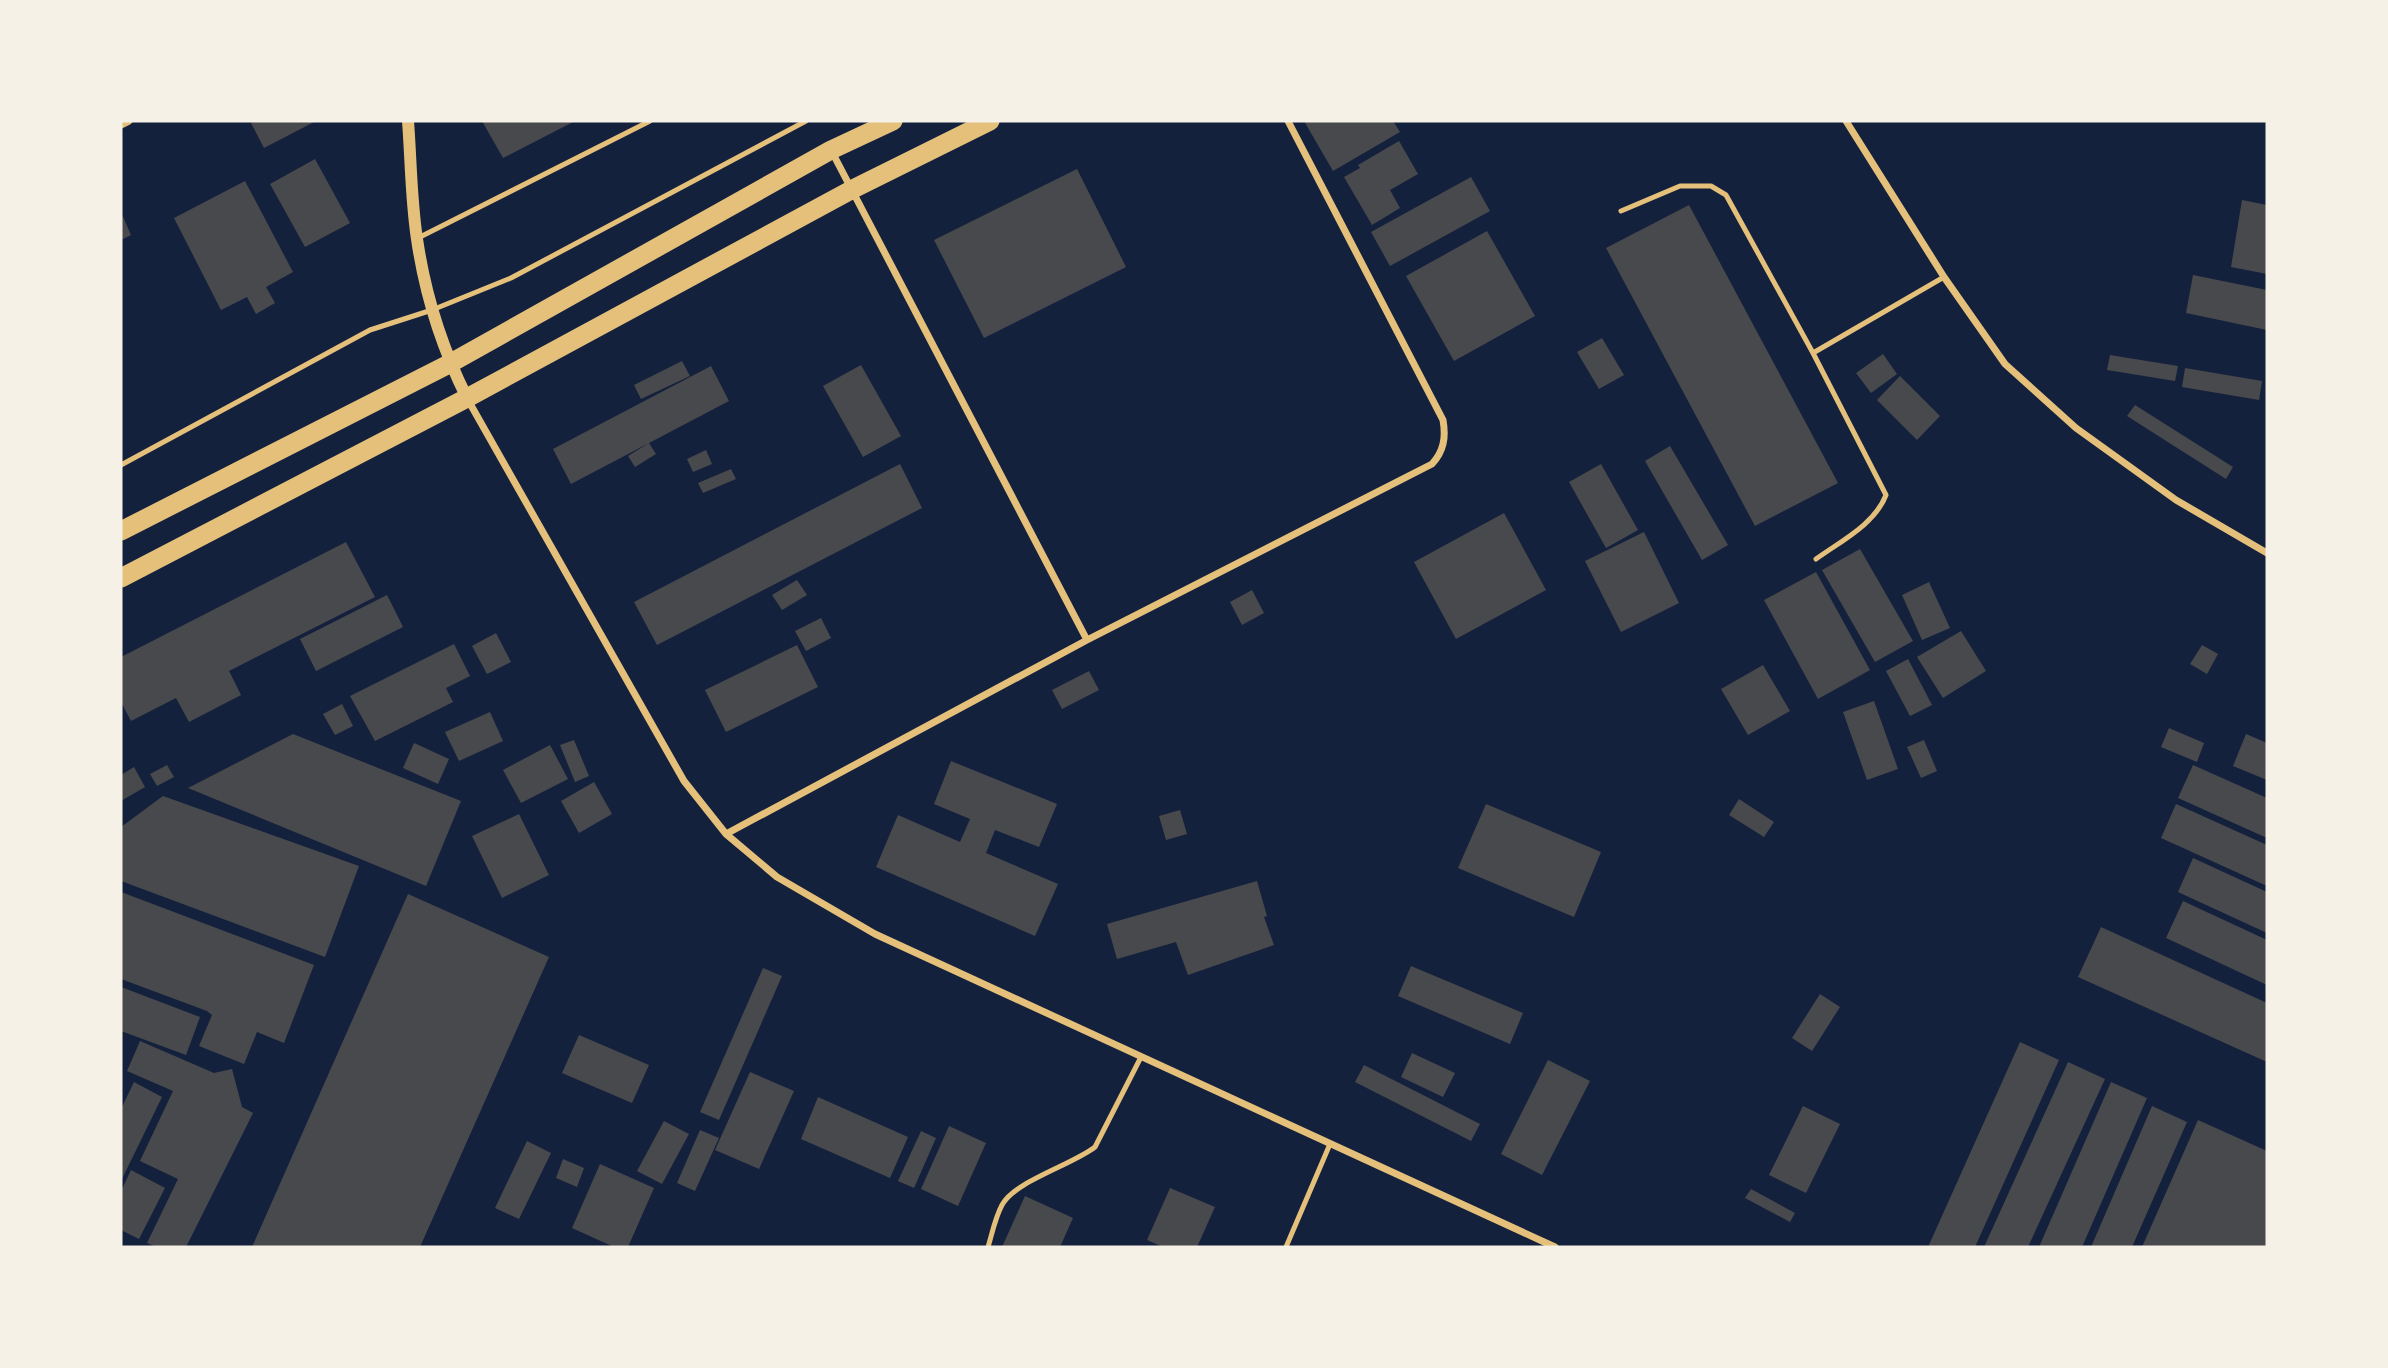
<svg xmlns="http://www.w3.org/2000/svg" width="2388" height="1368" font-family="'Archivo Narrow',sans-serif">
  <rect width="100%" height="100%" fill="#14213d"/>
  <path fill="#48494c" d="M255 121H316L264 148 251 123Z
    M482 121H575L503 158Z
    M1304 121H1393L1400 132 1333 171Z
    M1399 141 1418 174 1390 190 1400 208 1372 225 1344 177 1360 168 1358 165Z
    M315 159 350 223 305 247 270 184Z
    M1077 169 1126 267 984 338 934 240Z
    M1471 177 1490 211 1390 266 1371 232Z
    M245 181 293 272 266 287 275 303 256 314 247 297 221 310 174 218Z
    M2242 200 2267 205V274L2231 267Z
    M1689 205 1838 483 1755 526 1606 248Z
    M121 212 131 235 121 240Z
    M1487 231 1535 316 1454 361 1406 276Z
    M2193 275 2267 290V330L2186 313Z
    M1602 338 1624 375 1599 389 1577 352Z
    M1883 354 1897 374 1871 393 1856 373Z
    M2110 355 2178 366 2175 381 2107 370Z
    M682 361 690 376 641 399 634 385Z
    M861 365 901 436 863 457 823 386Z
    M711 366 729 401 571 484 553 449Z
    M2185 368 2262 381 2259 400 2182 387Z
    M1900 376 1940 416 1917 440 1877 400Z
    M2135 405 2233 467 2226 479 2127 416Z
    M649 443 656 454 635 467 628 456Z
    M1670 446 1728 545 1702 560 1645 461Z
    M706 450 712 464 693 472 687 459Z
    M900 464 922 508 657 645 634 602Z
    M1601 464 1638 530 1606 548 1569 482Z
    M731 469 736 479 703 493 698 483Z
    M1504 513 1546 590 1456 639 1414 562Z
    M1644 532 1679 603 1621 632 1585 561Z
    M346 542 375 597 229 671 241 695 189 722 176 698 131 721 121 702V657Z
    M1860 549 1913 641 1875 662 1822 570Z
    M1816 572 1870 670 1818 699 1764 600Z
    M797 580 807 595 782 610 772 595Z
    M1929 582 1950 628 1922 640 1902 595Z
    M1252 590 1264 613 1242 625 1230 602Z
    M387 595 403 627 316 671 300 639Z
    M821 618 831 638 806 651 795 631Z
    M1961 631 1986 671 1943 698 1917 657Z
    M496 633 511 662 487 674 472 646Z
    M454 644 470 676 446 688 453 702 375 741 350 696Z
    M797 645 818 687 726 732 705 690Z
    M2202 645 2218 654 2207 674 2190 664Z
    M1908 659 1932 705 1910 716 1886 671Z
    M1763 665 1790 711 1748 735 1721 689Z
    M1089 671 1099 690 1062 709 1052 690Z
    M1874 701 1898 769 1867 780 1843 712Z
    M342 704 353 726 335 735 323 714Z
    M490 712 503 741 459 761 445 732Z
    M2169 728 2204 743 2197 762 2161 747Z
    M293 734 461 801 426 886 188 788Z
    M2246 734 2267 743V780L2233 766Z
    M574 740 589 776 575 782 560 745Z
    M1924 740 1937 771 1921 778 1907 747Z
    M414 743 449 759 438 784 403 768Z
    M550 745 568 779 521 803 503 770Z
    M951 761 1057 804 1039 847 995 830 986 853 1058 884 1035 936 876 867 898 815 960 842 970 819 934 804Z
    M167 765 174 777 157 786 150 774Z
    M2193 765 2267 798V838L2178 798Z
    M134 767 145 787 121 801V775Z
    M594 782 612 814 579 833 561 801Z
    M163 796 359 866 325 957 121 881V827Z
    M1739 799 1774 822 1764 837 1729 815Z
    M1486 804 1601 852 1574 917 1458 868Z
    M2176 804 2267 845V886L2161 838Z
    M1180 810 1187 834 1166 840 1159 816Z
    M519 814 549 875 502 898 472 836Z
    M2193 858 2267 892V933L2178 892Z
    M1257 881 1267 916 1264 917 1274 945 1188 975 1176 942 1117 959 1107 924Z
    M121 892 314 965 284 1043 257 1032 244 1064 199 1046 212 1015 207 1011 121 979Z
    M408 894 549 957 420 1247H252Z
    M2183 901 2267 940V985L2166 938Z
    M2101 927 2267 1003V1062L2078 977Z
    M1411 966 1523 1013 1510 1044 1398 996Z
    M763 968 782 976 719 1120 700 1112Z
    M121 987 200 1017 186 1055 121 1031Z
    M1820 994 1840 1007 1812 1051 1792 1038Z
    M579 1035 649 1065 632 1103 562 1073Z
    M140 1041 214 1073 232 1069 242 1107 253 1113 186 1247H156L147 1243 178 1179 140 1161 173 1091 127 1071Z
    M2020 1042 2059 1060 1975 1247H1928Z
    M1412 1053 1455 1073 1443 1097 1401 1077Z
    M1548 1060 1590 1081 1542 1175 1501 1154Z
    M2068 1062 2105 1079 2028 1247H1984Z
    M1364 1065 1480 1124 1471 1141 1355 1082Z
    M750 1072 794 1091 759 1169 715 1150Z
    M134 1082 162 1097 121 1181V1109Z
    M2111 1082 2147 1098 2082 1247H2039Z
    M818 1097 908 1137 890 1178 801 1139Z
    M1803 1106 1840 1124 1806 1193 1769 1175Z
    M2152 1106 2187 1122 2132 1247H2091Z
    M2198 1120 2267 1151V1247H2142Z
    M664 1121 689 1134 662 1184 637 1171Z
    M949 1126 986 1143 958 1206 921 1189Z
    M700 1130 719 1138 695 1191 677 1183Z
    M921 1131 936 1138 914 1188 898 1181Z
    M527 1141 551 1153 519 1219 495 1208Z
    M563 1159 584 1168 577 1187 556 1178Z
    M600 1164 654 1188 628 1247H614L572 1228Z
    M131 1170 165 1188 139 1239 121 1230V1191Z
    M1170 1188 1215 1207 1197 1247H1163L1147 1240Z
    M1751 1189 1795 1213 1790 1222 1745 1198Z
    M1025 1196 1073 1218 1060 1247H1002Z"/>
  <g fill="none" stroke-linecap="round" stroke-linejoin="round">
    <path stroke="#e5c07b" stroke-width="5" d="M1621 211 1680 186H1711L1726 195 1813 353 1886 495C1875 524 1841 541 1816 559
      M418 238 650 121
      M1813 353 1944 277
      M121 465 370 330 432 310 511 278 806 121
      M988 1247C992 1234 995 1218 1002 1205 1015 1181 1072 1165 1095 1147L1141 1057
      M1286 1247 1330 1144"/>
    <path stroke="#e5c07b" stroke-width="7" d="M1846 121 1944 277 2005 364 2076 428 2176 500 2267 553
      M121 125 129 121
      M831 150 1087 640
      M468 400 684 781 726 834 777 877 875 934 1555 1247
      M726 834 1087 640 1432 464C1444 451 1446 437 1443 420L1288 121"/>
    <path stroke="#e5c07b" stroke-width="12" d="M408 121C411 160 411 200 417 239 425 294 442 348 467 398"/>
    <path stroke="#e5c07b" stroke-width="19" d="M121 531 449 364 831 150 893 121
      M121 578 467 398 853 189 990 121"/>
  </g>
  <rect width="2388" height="1368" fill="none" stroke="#f6f1e7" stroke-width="245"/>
</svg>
